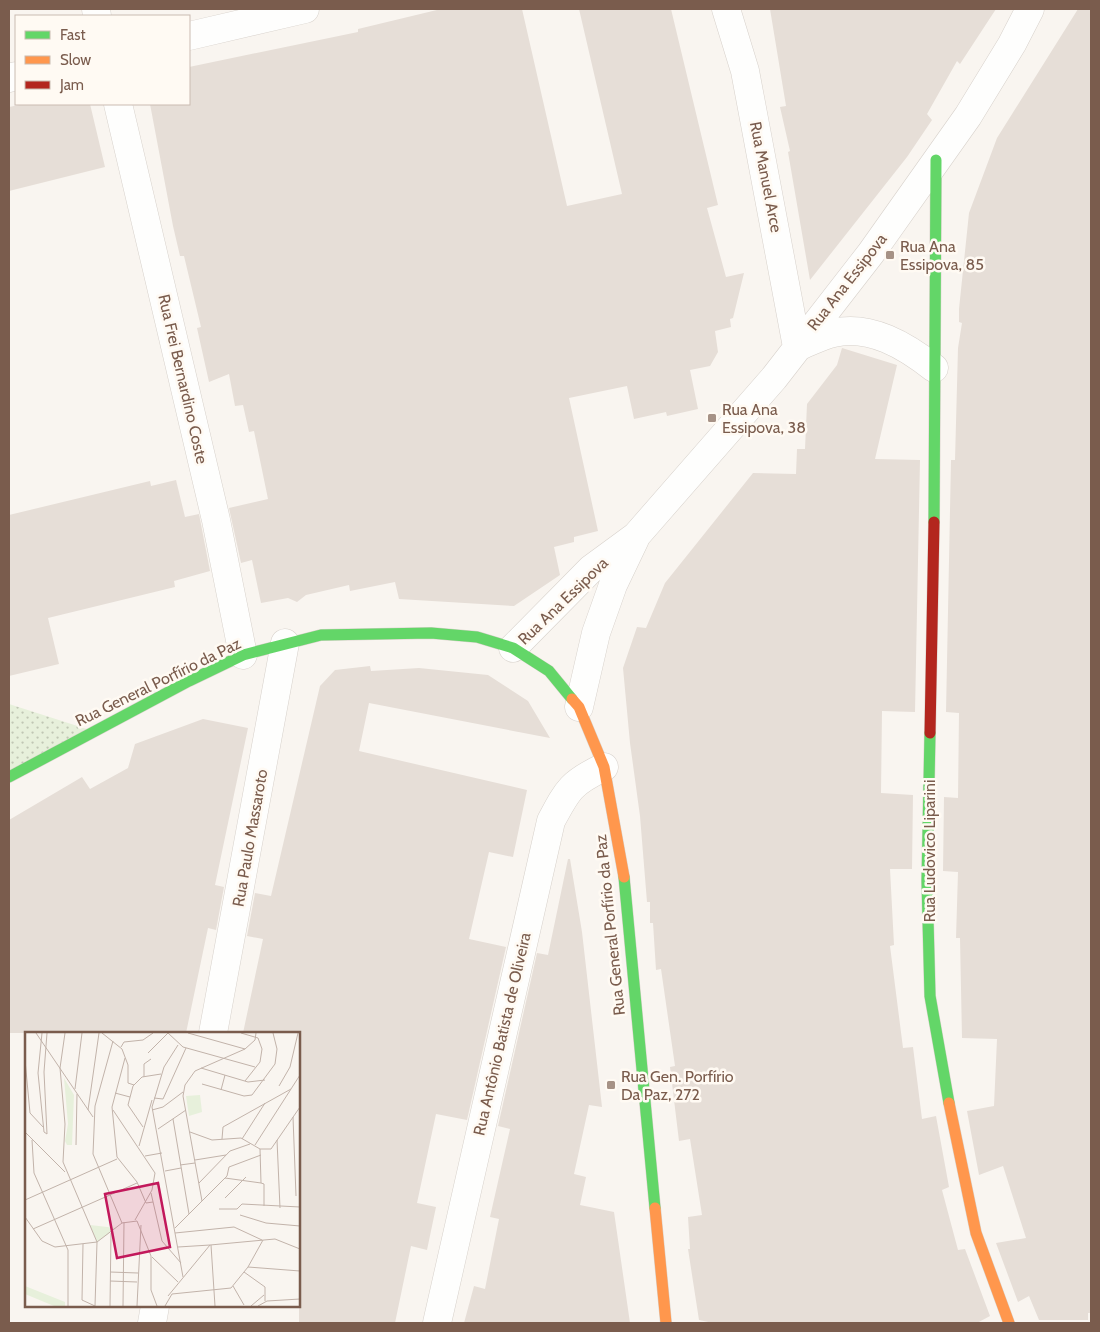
<svg xmlns="http://www.w3.org/2000/svg" width="1100" height="1332" font-family="Cabin,sans-serif">
  <defs>
    <pattern id="park-dots" width="8" height="8" patternUnits="userSpaceOnUse" patternTransform="scale(1.25)"><rect width="8" height="8" fill="#e7f0db"/><path d="M2 2h.1M6 6h.1" fill="none" stroke="#c0c6b4" stroke-width="1.8" stroke-linecap="round"/></pattern>
  </defs>
  <rect width="100%" height="100%" fill="#f9f5f0"/>
  <path fill="url(#park-dots)" d="M9 704 93 731 9 774Z"/>
  <path fill="#e6ded7" d="M441 9H522L567 206 622 194 579 9H671L718 205 707 208 726 277 744 273 733 318 730 319 731 327 715 331 718 352 710 366 690 370 698 409 667 416 666 412 634 419 627 386 569 398 598 531 574 537V542L554 547 560 575 514 606 399 599 395 582 350 591 349 585 306 595 297 602 288 598 261 603 252 560 241 563 229 508 268 499 254 431 249 432 243 405 235 406 229 374 209 382 197 328 201 327 184 256H180L173 226 150 104H189V67L358 32V29Z
    M770 9H996L960 64 957 61 927 114 932 120 907 157 810 280 788 152 790 151 780 107 786 106Z
    M1078 9H1091V1313H1088V1320H1039L1029 1296 1018 1302 996 1243 1026 1238 1003 1166 979 1175 967 1111 994 1106 997 1039 962 1038 960 938H956L958 872 943 871 944 797 958 798 959 713 946 712 951 460H955L958 348 962 323 959 322V309L969 213 997 138Z
    M24 104H90L105 167 9 191V107Z
    M842 348 897 365 875 459 920 460 915 712 882 711 881 793 913 795 912 869H890L894 945 890 946 903 1048 913 1047 922 1119 936 1116 949 1187 942 1190 958 1250 965 1249 990 1316 977 1323H713L699 1320 688 1249H690L688 1217 702 1215 690 1139 679 1141 670 1067 675 1066 661 969 656 970 653 923H650V902H647L640 816 630 743 623 668 637 627 646 628 665 583 753 473 796 474 797 449H805L807 404 837 365Z
    M176 480 185 517 199 514 210 571 174 581 175 587 48 618 59 664 9 676V515L150 481 151 486Z
    M370 666 371 671 419 668 488 675 528 701 550 738 369 703 359 751 527 790 513 857 489 852 469 939 506 947 467 1120 436 1114 417 1203 436 1207 427 1250 411 1246 395 1323H299V1033H243L263 939 247 936 255 893 271 896 320 686 335 670Z
    M203 719 248 728 215 885 224 887 216 930 208 928 186 1033H9V820L82 777 90 789 128 768 135 744Z
    M568 859H570L582 932 602 1107 589 1105 574 1174 586 1177 580 1205 614 1212 630 1323H464L474 1286 485 1289 499 1219 490 1217 510 1129 498 1126 537 953 548 955Z"/>
  <g fill="none" stroke-linecap="round" stroke-linejoin="round">
    <g stroke="#d7d1cb" stroke-width="29">
      <path id="street" d="M96 9 97 16
        M726 9 745 71 797 347C808 343 820 336 833 333 870 324 906 346 934 368
        M189 36 305 9
        M9 78 16 76
        M118 104 216 520 243 655
        M513 648 591 569 636 536 774 378 871 253 968 116 1012 44 1030 9
        M579 707 596 633 613 585 635 539
        M213 1033 285 643
        M152 1323 155 1306
        M437 1323 551 821C568 789 571 783 604 767"/>
    </g>
    <g stroke="#d9d2cb" stroke-width="12">
      <path id="fast" d="M934 522 936 160
        M930 733 927 881 930 996 949 1103
        M9 777 189 681 243 655 321 635 431 633 477 637 513 648 549 671 572 699
        M624 877 655 1208"/>
    </g>
    <g stroke="#d9d2cb" stroke-width="12">
      <path id="slow" d="M572 699 579 707 604 767 624 877
        M949 1103 976 1233 1009 1323
        M655 1208 666 1323"/>
    </g>
    <g stroke="#d9d2cb" stroke-width="12">
      <path id="jam" d="M930 733 934 522"/>
    </g>
    <use href="#street" stroke="#fefefd" stroke-width="28"/>
    <use href="#fast" stroke="#63d668" stroke-width="11"/>
    <use href="#slow" stroke="#ff974d" stroke-width="11"/>
    <use href="#jam" stroke="#b3261e" stroke-width="11"/>
  </g>
  <g fill="#a69286" stroke="#fffaf3" stroke-width="2">
    <rect x="885" y="250" width="10" height="10" rx="2.5"/>
    <rect x="707" y="413" width="10" height="10" rx="2.5"/>
    <rect x="606" y="1080" width="10" height="10" rx="2.5"/>
  </g>
  <g text-anchor="middle" dominant-baseline="central" stroke-width="5" stroke-linejoin="round" paint-order="stroke">
    <g font-size="16" fill="#7a5c4d" stroke="#fffaf3">
      <text transform="translate(766 177) rotate(79)">Rua Manuel Arce</text>
      <text transform="translate(847 282) rotate(-52)">Rua Ana Essipova</text>
      <text transform="translate(183 379) rotate(77)">Rua Frei Bernardino Coste</text>
      <text transform="translate(563 601) rotate(-44)">Rua Ana Essipova</text>
      <text transform="translate(158 682) rotate(-26)">Rua General Porfírio da Paz</text>
      <text transform="translate(250 838) rotate(-80)">Rua Paulo Massaroto</text>
      <text transform="translate(929 851) rotate(-90)">Rua Ludovico Liparini</text>
      <text transform="translate(610 925) rotate(-96)">Rua General Porfírio da Paz</text>
      <text transform="translate(502 1034) rotate(-77)">Rua Antônio Batista de Oliveira</text>
    </g>
    <g font-size="16" fill="#7a5c4d" stroke="#fffaf3" text-anchor="start">
      <text x="900" y="246">Rua Ana<tspan x="900" dy="18">Essipova, 85</tspan></text>
      <text x="722" y="409">Rua Ana<tspan x="722" dy="18">Essipova, 38</tspan></text>
      <text x="621" y="1076">Rua Gen. Porfírio<tspan x="621" dy="18">Da Paz, 272</tspan></text>
    </g>
  </g>
  <g transform="translate(25 1032)">
    <rect width="275" height="275" fill="#f9f5f0"/>
    <path d="M39 46 49 63 47 113H42L40 109 43 92ZM65 193 91 196 72 210ZM0 254 40 270V274H29L0 262Z" fill="#e7f0db"/>
    <path d="M175 63 177 80 164 84 161 64Z" fill="#e7f0db"/>
    <path fill="none" stroke="#c2b3aa" stroke-width="1" d="M11 1 68 85M17 1 13 41 19 100 22 102M40 1 35 36 40 92 38 130 72 210 70 274M77 1 97 17 103 33V51L109 53M143 1 158 15 230 35M163 1 220 17M216 1 233 6 237 17 235 30 220 49M88 9 70 74 68 122 97 191M153 13 139 35 127 75 158 245M96 15 99 10 118 8 128 1M123 21 143 1M100 26 87 75 92 125 112 150 121 171 128 170M0 28 5 81 18 95M176 36 223 50 240 48M119 45V32L126 27M177 52 219 64 227 63 250 32 252 17 248 1M254 54 265 35 273 1M50 57 57 1M196 58 200 43M90 61 105 65M129 66 138 67 161 16M63 78 74 1M88 78 130 141 127 158 110 188M127 78 138 75 158 60M268 85 271 164M148 87 164 182M118 95 103 73 108 54 117 45 136 42M133 97 161 78M0 100 40 140M165 100 187 108 216 106 235 117M22 102 19 40 22 1M197 107 198 95 266 57M217 107 240 71M7 108 9 141 43 218V274M252 108 255 176M51 113 52 62M230 113 275 43M114 114 127 68M235 117H246L275 75M235 117 236 151M120 124 137 121M170 128 201 123M155 133 170 131M140 139 156 136M200 146 236 151M174 151 205 119 225 112M236 151 239 152V174M126 161 137 209 156 231M200 166 221 145M0 168 92 127M177 169 158 64 160 53 170 39 220 17 230 8 231 1M194 177H212L217 172 275 175M215 183 241 191 275 194M0 185 17 209 30 215 72 210 97 191 112 189 126 224V258L132 274M150 196 202 144 204 135 236 123M8 197 112 151M150 201 209 195 237 208M58 212 57 268 70 274M186 213 190 274M153 215 185 213M127 225 153 250M223 235 238 208M85 240 113 241M219 240 240 255V269M85 249 112 250M208 254 219 273M143 264 185 213 250 207 275 217M85 274 86 201M98 274 99 190M112 274 116 193M140 274 147 262 206 256 223 235 275 239M226 274 239 263M233 274 242 269 275 267"/>
    <path fill="#c2185b" fill-opacity="0.15" stroke="#c2185b" stroke-width="2.5" d="M133 151 145 215 92 226 80 162Z"/>
    <rect width="275" height="275" fill="none" stroke="#7a5c4d" stroke-width="2.5"/>
  </g>
  <rect width="1100" height="1332" fill="none" stroke="#7a5c4d" stroke-width="20"/>
  <rect x="15" y="15" width="175" height="90" fill="#fffaf3" stroke="#cabbb1"/>
  <rect x="25" y="31" width="25" height="8" fill="#63d668" stroke="#cabbb1"/>
  <text x="60" y="40" font-size="15" fill="#7a5c4d">Fast</text>
  <rect x="25" y="56" width="25" height="8" fill="#ff974d" stroke="#cabbb1"/>
  <text x="60" y="65" font-size="15" fill="#7a5c4d">Slow</text>
  <rect x="25" y="81" width="25" height="8" fill="#b3261e" stroke="#cabbb1"/>
  <text x="60" y="90" font-size="15" fill="#7a5c4d">Jam</text>
</svg>
